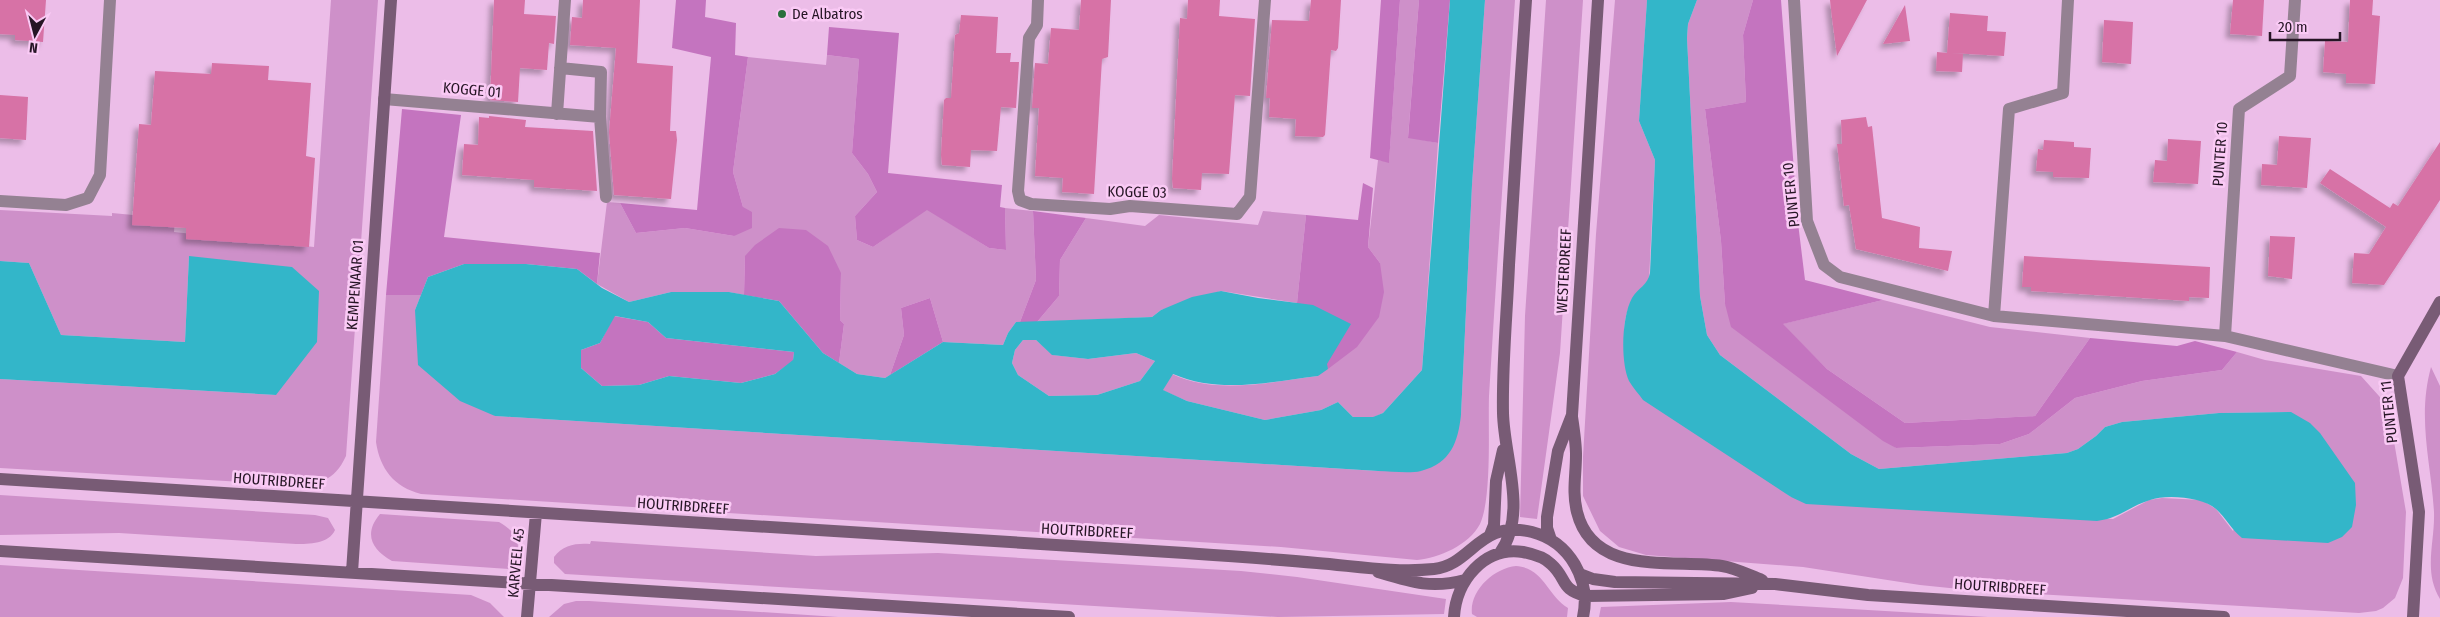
<svg xmlns="http://www.w3.org/2000/svg" width="2440" height="617" font-family="'Fira Sans Condensed',sans-serif">
  <defs>
    <filter id="shadow"><feDropShadow dx="-4.5" dy="4.5" stdDeviation="2.5" flood-color="#0004"/></filter>
  </defs>
  <rect width="100%" height="100%" fill="#ecbde8"/>
  <path fill="#ce90c9" d="M331 0H378L346 456C334 482 319 484 293 485L0 468V379L276 395 189 256 185 342 61 335 29 263 0 261V210L112 216V213L175 219 174 232 314 247Z
    M1400 0H1419L1408 137 1438 143 1422 370 1383 413 1374 417H1353L1338 402 1321 410 1265 420 1187 401 1162 390 1172 374C1217 395 1270 382 1318 376L1380 263 1368 247 1378 160 1389 162Z
    M1485 0H1515C1506 132 1497 264 1489 396 1488 428 1492 498 1480 524 1469 545 1439 558 1417 560L1281 547 421 494C394 487 380 469 376 442L386 295H421L415 310 495 416 1377 471H1421L1461 415 1472 185Z
    M1546 0H1583L1560 353 1537 519 1520 517 1525 316Z
    M1615 0H1647L1639 121 1655 160 1649 280C1618 310 1625 327 1625 367L1791 497 2113 519 2149 500 2162 498 2202 500 2216 509 2233 531 2291 412 2219 413 2122 422 2105 427 2096 436 2078 449 2067 453 1879 469 1851 454 1720 355 1707 335 1700 296 1687 38 1688 24 1697 0H1753L1743 35 1746 102 1705 109 1721 241 1725 304 1896 448 2000 444 2029 434 2075 398 2142 381 2222 370 2237 352 2265 360 2361 376 2388 406 2406 512 2403 578 2395 598 2383 608 2376 611 2359 613 1969 590 1920 585 1803 567 1646 555 1619 547 1600 531 1583 496V457L1596 234Z
    M827 55 859 59 852 153 868 174 877 192 855 216 857 240 873 247 927 209 989 248 1006 250 1005 208 1033 211 1036 280 1020 322H1016L1008 333 1003 345 943 342 930 298 901 308 904 335 890 375 885 378 857 374 839 363 844 324 840 320 841 273 745 256 744 295 729 292H671L629 302 597 284 607 202 620 203 636 233 685 228 734 236 743 207 733 172 748 57 826 65Z
    M1263 211 1306 215 1297 303 1221 291 1161 310 1152 317 1037 322 1059 296 1060 260 1086 218 1145 226 1159 215 1258 225Z
    M1883 300 1990 327 2090 338 2035 416 1905 423 1827 369 1782 324Z
    M1023 340H1036L1053 355 1088 359 1136 353 1155 361 1140 381 1097 395 1049 396 1018 375 1012 363 1015 350Z
    M2431 367 2440 386V599C2423 571 2435 543 2434 512 2431 462 2417 418 2431 367Z
    M0 495 315 515 328 518 335 530C329 544 309 544 296 544L119 533 0 535Z
    M380 514 499 522C520 535 519 540 517 563L509 569 392 561C372 550 363 534 380 514Z
    M591 541 816 556 938 553 1241 571 1297 577 1446 599 1444 614 1278 617 565 574 554 563V557C563 545 576 543 590 544Z
    M0 565 471 595 490 603 504 617H0Z
    M1516 566C1544 568 1547 595 1568 608L1567 617H1477L1472 614C1469 591 1494 568 1516 566Z
    M576 601H589L838 617H549L564 604Z
    M1731 602 1988 617H1599L1601 607Z"/>
  <path fill="#c474bf" d="M676 0H706L705 17 736 23 735 55 748 57 733 172 743 207 752 212V228L734 236 685 228 636 233 620 203 697 210 711 57 672 48Z
    M1381 0H1400L1389 163 1370 158Z
    M1419 0H1450L1438 143 1408 138Z
    M1753 0H1781L1798 223 1805 280 1883 300 1783 324 1827 369 1905 423 2035 416 2090 338 2177 346 2195 341 2237 352 2222 370 2142 381 2075 398 2029 434 2000 444 1896 448 1883 441 1731 327 1725 304 1721 241 1705 109 1746 102 1743 35Z
    M829 27 899 33 888 173 1002 185 1000 207 1005 208 1006 250 989 248 927 210 873 247 857 240 855 216 877 192 868 174 852 153 859 59 827 55Z
    M402 109 461 115 444 237 600 253 597 284 577 269 526 264H464L428 277 421 295H386Z
    M1363 183 1373 188 1368 247 1380 263 1384 292 1379 317 1357 347 1328 369 1297 303 1306 215 1358 220Z
    M1033 211 1086 218 1060 260 1059 296 1037 322H1020L1036 280Z
    M779 228 806 230 828 246 841 273 840 320 844 324 839 363 823 353 779 301 744 295 745 256 755 245Z
    M930 298 943 342 890 375 904 335 901 308Z
    M614 316 648 322 666 338 794 352 793 361 775 374 741 383 669 376 639 385 602 386 581 368V350L600 343Z"/>
  <path fill="#33b6c9" fill-rule="evenodd" d="M1450 0H1485L1472 185 1461 415C1458 442 1451 463 1421 471 1408 474 1391 471 1378 471L495 416 460 401 418 365 415 310 428 277 464 264H526L577 269 602 288 629 302 671 292H729L779 301 823 353 857 374 885 378 943 342 1003 345 1008 333 1016 322 1152 317 1161 310 1192 297 1221 291 1258 298 1313 305 1351 324 1327 364 1328 369 1318 376C1269 382 1219 394 1173 374L1163 390 1187 401 1265 420 1321 410 1338 402 1353 417H1373L1383 413 1422 370ZM615 316 648 322 666 338 794 352 793 360 775 374 741 383 669 376 639 385 602 386 581 368V350L600 343ZM1023 340H1036L1052 355 1088 359 1136 353 1155 361 1140 381 1097 395 1049 396 1018 375 1012 363 1015 350Z
    M1647 0H1697L1688 24 1687 38 1700 296 1707 335 1720 355 1851 454 1879 469 2067 453 2078 449 2096 436 2105 427 2122 422 2219 413 2291 412 2310 423 2320 433 2355 483 2356 505 2352 527 2342 537 2328 543 2242 538C2231 529 2226 518 2216 509 2203 497 2166 494 2150 500 2130 506 2120 518 2097 521L1806 504 1791 497 1643 400C1639 394 1633 388 1629 381 1620 361 1622 316 1632 298 1638 288 1648 285 1650 273L1655 160 1639 121Z
    M189 256 292 267 319 291 317 342 276 395 0 379V261L29 263 61 335 185 342Z"/>
  <path fill="#d772a6" filter="url(#shadow)" d="M0 0H46L43 42 15 40V35L0 34Z
    M494 0H525L524 14 556 16 554 44 549 43 547 70 520 68 518 102 490 100Z
    M583 0H640L637 63 673 66 670 131H676L677 140 671 199 614 195 609 132 616 48 570 45 572 17 582 18Z
    M1081 0H1111L1108 57 1102 59 1094 194 1062 192 1063 178 1035 176 1039 108H1032L1035 63 1048 64 1051 28 1079 30Z
    M1188 0H1220L1219 16 1255 19 1250 96 1235 95 1229 174 1202 173 1201 190 1173 188 1172 179 1180 18 1187 19Z
    M1311 0H1341L1338 48 1336 51 1331 50 1325 135 1323 137 1295 136 1296 119 1269 117 1270 98H1266L1272 20 1309 21Z
    M1830 0H1867L1837 56 1832 18Z
    M2233 0H2264L2262 36 2230 34Z
    M2350 0H2373L2372 15 2380 16 2375 84 2346 83V74L2323 72 2325 41 2348 42Z
    M1905 5 1910 41 1883 44Z
    M1950 13 1988 16 1987 31 2006 32 2004 56 1951 53 1963 54 1962 72 1936 71 1937 52 1947 53Z
    M961 15 998 17 996 53H1011L1010 62H1019L1016 108 1001 107 997 151 971 150 970 167 942 165 941 155 944 100 946 98H951L955 35 959 33Z
    M2104 20 2133 22 2131 64 2102 62Z
    M212 63 269 66 268 80 311 83 306 156 315 158 309 247 186 239V228L132 225 139 124 151 125 155 71 211 74Z
    M0 95 28 97 26 140 0 138Z
    M489 116 526 120 525 127 593 131 597 191 534 187V180L462 175 464 144 478 145 479 117 489 118Z
    M1866 117 1868 127 1872 126 1882 218 1920 227 1919 248 1952 251 1948 271 1856 249 1849 205 1844 206 1837 144H1842L1841 120Z
    M2279 136 2311 138 2307 188 2261 185 2262 164 2277 165Z
    M2168 139 2201 141 2198 184 2153 182 2155 160 2167 161Z
    M2044 140 2074 142V147L2091 148 2089 178 2053 177V172L2036 171 2038 149 2043 150Z
    M2440 142V200L2384 285 2352 283 2354 253 2369 254 2386 227 2320 183 2330 169 2390 208 2393 203 2398 206Z
    M2270 236 2295 237 2292 279 2268 276Z
    M2024 256 2210 267 2209 298 2189 297V301L2031 291V287H2022Z"/>
  <g fill="none" stroke-linecap="round" stroke-linejoin="round">
    <path stroke="#948192" stroke-width="12" d="M1038 0 1037 25 1029 38 1018 191 1020 200 1031 204 1110 209 1130 206 1237 214 1250 197 1265 0
      M1794 0 1807 221 1824 265 1840 277 1994 316 2225 336 2398 376
      M560 68 601 72 600 117 606 197
      M384 99 600 117
      M557 114 565 0
      M0 201 66 205 88 198 100 175 110 0
      M1994 316 2009 109 2063 93 2068 0
      M2225 336 2239 109 2290 76 2295 0"/>
    <path stroke="#785b75" stroke-width="12" d="M1572 417C1574 430 1576 443 1576 455 1576 475 1572 492 1577 512 1593 577 1673 559 1722 566 1735 568 1749 575 1762 580
      M0 479 1185 553C1229 556 1273 559 1317 563 1355 566 1395 573 1434 569 1472 565 1479 519 1532 532 1570 542 1591 580 1583 617
      M1490 535 1494 525 1496 481 1503 450
      M1551 540 1547 528V517L1558 451 1572 415 1598 0
      M0 551 1069 617
      M1500 553C1528 513 1504 458 1503 413 1502 364 1507 314 1509 265 1514 177 1520 88 1526 0
      M352 572 391 0
      M1378 572C1411 582 1431 589 1465 580
      M1580 574 1593 579 1615 582 1775 584 1868 595 2224 617
      M527 617 536 513
      M1454 617C1456 581 1484 546 1523 552 1533 554 1544 557 1551 564 1568 579 1559 589 1586 596L1724 594 1752 588
      M2413 617 2419 512 2398 376 2440 302"/>
  </g>
  <circle fill="#2a703d" stroke="#facaf5" stroke-width="2" cx="782" cy="14" r="5"/>
  <g text-anchor="middle" dominant-baseline="central" stroke-width="5" stroke-linejoin="round" paint-order="stroke">
    <g font-size="15" fill="#261525" stroke="#facaf5" text-anchor="start">
      <text x="792" y="14">De Albatros</text>
    </g>
    <g font-size="15" fill="#261525" stroke="#facaf5">
      <text transform="translate(472 90) rotate(5)">KOGGE 01</text>
      <text transform="translate(2220 154) rotate(-86)">PUNTER 10</text>
      <text transform="translate(1137 192) rotate(1)">KOGGE 03</text>
      <text transform="translate(1791 195) rotate(-96)">PUNTER 10</text>
      <text transform="translate(1564 271) rotate(-87)">WESTERDREEF</text>
      <text transform="translate(355 285) rotate(-86)">KEMPENAAR 01</text>
      <text transform="translate(2389 412) rotate(-96)">PUNTER 11</text>
      <text transform="translate(279 481) rotate(4)">HOUTRIBDREEF</text>
      <text transform="translate(683 506) rotate(4)">HOUTRIBDREEF</text>
      <text transform="translate(1087 531) rotate(3)">HOUTRIBDREEF</text>
      <text transform="translate(516 563) rotate(-85)">KARVEEL 45</text>
      <text transform="translate(2000 587) rotate(4)">HOUTRIBDREEF</text>
    </g>
  </g>
  <g transform="translate(35 35) rotate(187)" stroke="#facaf5" stroke-width="4" paint-order="stroke">
  <path d="M0-4L9 19L0 12L-9 19Z" fill="#261525"/>
  <text y="-8" font-size="14" font-weight="bold" text-anchor="middle" fill="#261525">N</text>
  </g>
  <path d="M2270 32v8h70v-8" fill="none" stroke="#261525" stroke-width="2.5"/>
  <text x="2278" y="32" font-size="15" fill="#261525" stroke="#facaf5" stroke-width="4" paint-order="stroke">20 m</text>
</svg>
